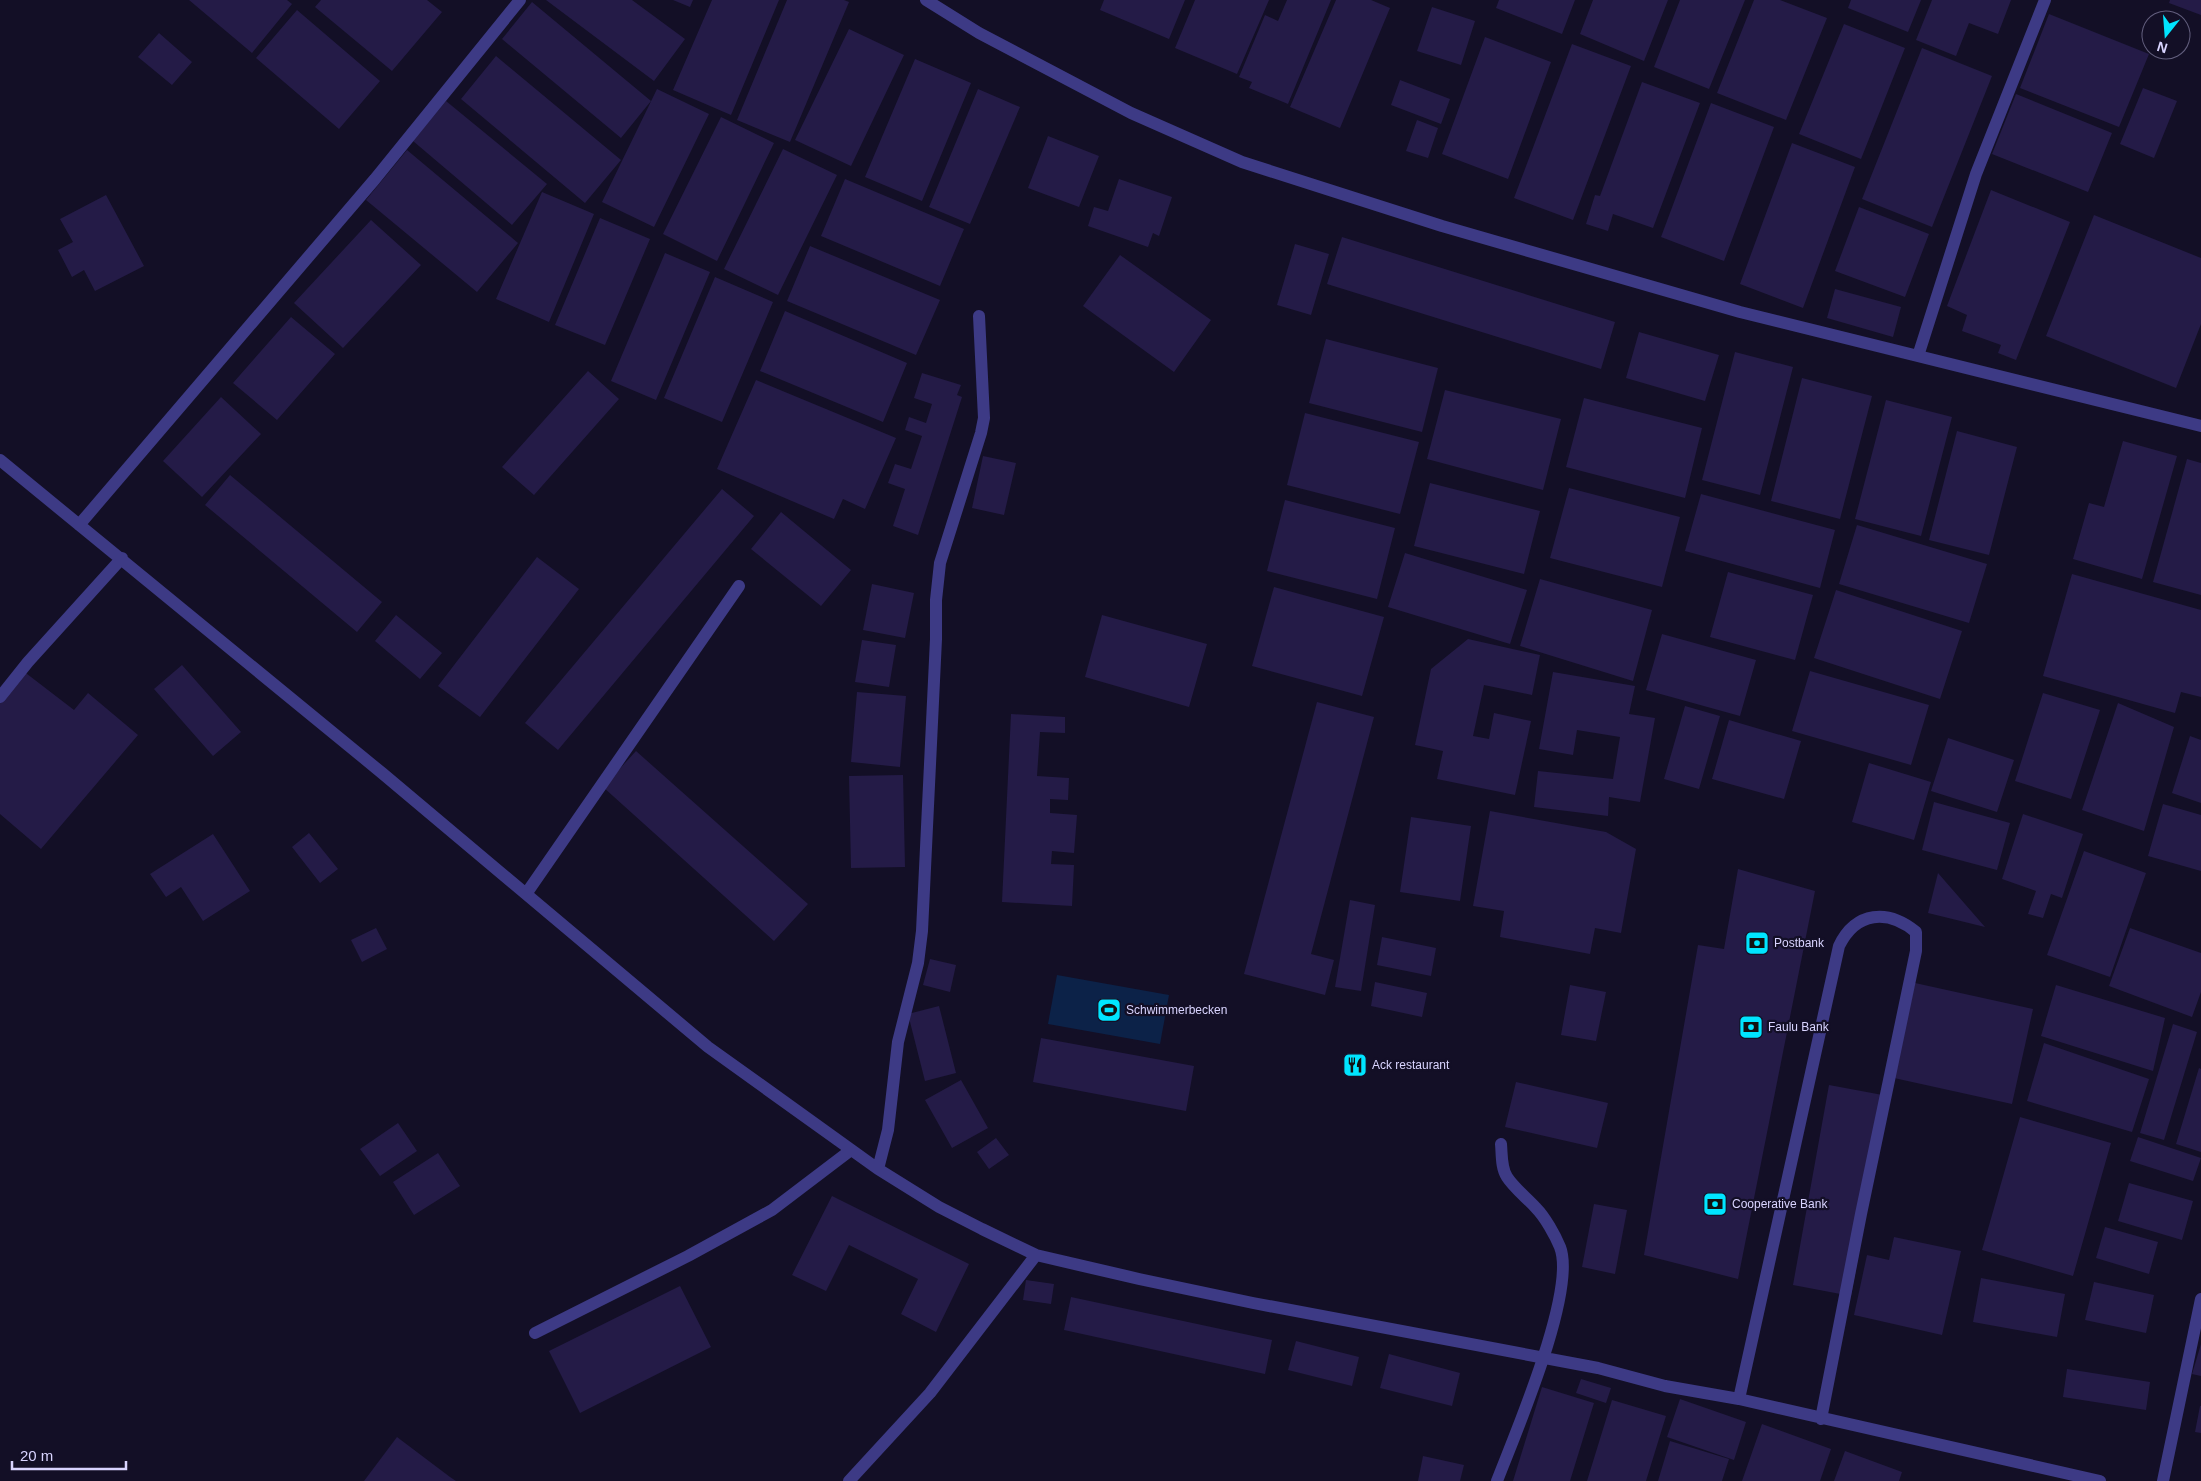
<svg xmlns="http://www.w3.org/2000/svg" width="2201" height="1481" font-family="Arial,sans-serif">
  <rect width="100%" height="100%" fill="#130f26"/>
  <path fill="#0c2248" d="M1057 975 1169 995 1160 1044 1048 1024Z"/>
  <path fill="#241b47" d="M189 0H287L292 4 252 53Z
    M321 0H427L442 12 392 71 315 7Z
    M546 0H632L685 39 654 81Z
    M673 0H693L690 7Z
    M712 0H779L731 115 673 90Z
    M787 0H844L849 2 790 142 737 120Z
    M1104 0H1185L1169 39 1100 10Z
    M1195 0H1269L1237 74 1175 48Z
    M1287 0H1331L1288 104 1249 88 1252 82 1239 77 1265 15 1278 21Z
    M1336 0H1371L1390 8 1340 128 1290 107Z
    M1499 0H1575L1562 34 1496 8Z
    M1593 0H1668L1644 61 1580 34Z
    M1680 0H1745L1709 89 1654 67Z
    M1754 0H1780L1827 18 1786 120 1717 93Z
    M1851 0H1921L1908 32 1848 8Z
    M1932 0H2011L1998 34 1969 23 1956 56 1916 40Z
    M2170 0H2201V15L2169 3Z
    M532 2 651 101 621 138 502 39Z
    M1432 7 1475 21 1461 65 1417 51Z
    M297 10 380 81 339 129 256 58Z
    M2049 14 2149 54 2119 127 2020 88Z
    M1844 24 1905 48 1861 159 1799 134Z
    M849 29 904 55 851 166 795 140Z
    M159 33 192 62 172 85 138 57Z
    M1485 37 1551 62 1508 179 1442 154Z
    M1572 44 1631 66 1573 220 1514 198Z
    M1922 48 1992 76 1932 227 1862 199Z
    M496 56 621 160 585 203 461 99Z
    M915 59 971 83 922 201 865 177Z
    M1400 80 1450 99 1441 124 1391 105Z
    M1642 82 1700 103 1653 228 1613 214 1608 231 1586 224 1595 195 1600 196Z
    M2143 88 2177 101 2154 158 2120 144Z
    M657 89 709 114 654 227 602 202Z
    M978 89 1020 107 970 224 929 207Z
    M2016 94 2112 133 2088 192 1992 154Z
    M446 101 547 184 512 225 413 141Z
    M1711 103 1774 127 1724 261 1661 237Z
    M721 117 774 143 717 261 663 234Z
    M1417 120 1438 128 1428 158 1406 151Z
    M1048 136 1099 156 1079 207 1028 188Z
    M1792 143 1855 167 1803 308 1740 284Z
    M783 149 837 175 778 295 724 269Z
    M407 150 518 243 477 292 366 200Z
    M845 179 964 229 940 286 821 236Z
    M1119 179 1172 197 1159 236 1153 233 1148 247 1088 226 1094 207 1108 211Z
    M1991 190 2070 222 2016 360 1998 353 2001 345 1962 331 1967 315 1947 306Z
    M542 192 594 214 549 322 496 299Z
    M106 195 144 266 95 291 84 270 72 277 58 250 73 242 60 219Z
    M1859 207 1929 234 1905 297 1835 271Z
    M2094 215 2201 258V324L2176 388 2046 336Z
    M600 218 650 239 605 345 555 325Z
    M371 220 421 265 343 348 294 303Z
    M1342 237 1615 322 1601 369 1327 284Z
    M1295 244 1329 254 1311 315 1277 305Z
    M810 246 940 300 916 355 787 301Z
    M665 253 710 272 656 400 611 381Z
    M1120 255 1211 320 1174 372 1083 306Z
    M715 277 773 302 722 422 664 398Z
    M1835 289 1901 307 1893 337 1827 318Z
    M785 311 907 363 883 422 760 371Z
    M291 317 335 354 277 420 233 383Z
    M1639 332 1719 355 1705 401 1626 378Z
    M1326 339 1438 368 1422 432 1309 403Z
    M1735 352 1793 367 1760 495 1702 480Z
    M588 371 619 399 534 495 502 467Z
    M922 373 961 385 957 395 962 397 918 535 893 526 905 489 888 483 895 464 911 469 922 436 905 430 909 417 926 423 932 404 914 398Z
    M1802 378 1872 396 1840 519 1771 501Z
    M756 380 896 438 865 509 843 499 834 519 717 469Z
    M1445 390 1561 419 1543 490 1427 459Z
    M221 397 261 434 202 497 163 461Z
    M1584 398 1702 428 1685 498 1566 467Z
    M1886 400 1952 417 1921 536 1855 519Z
    M1305 413 1419 442 1400 514 1287 485Z
    M1957 431 2017 447 1989 555 1929 540Z
    M2123 441 2177 456 2142 579 2073 559 2089 503 2104 507Z
    M983 456 1016 463 1004 515 972 508Z
    M2187 459 2201 463V595L2153 582Z
    M230 475 382 602 357 632 205 505Z
    M1430 483 1540 511 1524 574 1414 546Z
    M1569 488 1680 517 1662 587 1550 558Z
    M722 489 754 516 558 750 525 723Z
    M1701 494 1835 530 1820 588 1685 551Z
    M1285 500 1395 528 1377 599 1267 571Z
    M781 512 851 570 821 606 751 549Z
    M1857 525 1987 564 1969 623 1839 584Z
    M1405 553 1527 590 1510 644 1388 607Z
    M537 557 579 589 480 717 438 686Z
    M1728 572 1813 595 1795 660 1710 637Z
    M2072 574 2201 610V697L2181 692 2175 713 2043 676Z
    M1540 579 1652 610 1633 681 1520 646Z
    M872 584 914 593 905 638 863 630Z
    M1274 587 1384 617 1362 696 1252 666Z
    M1836 590 1962 631 1940 699 1814 658Z
    M396 615 442 653 420 679 375 641Z
    M1102 615 1207 644 1189 707 1085 677Z
    M1662 634 1756 660 1740 716 1646 690Z
    M1468 639 1540 655 1532 695 1484 685 1473 736 1489 739 1494 713 1531 721 1515 795 1437 779 1443 751 1415 745 1431 669Z
    M862 640 896 645 889 687 855 682Z
    M182 665 241 732 213 756 154 689Z
    M18 667 74 710 88 693 138 735 41 849 0 814V690Z
    M1810 671 1929 705 1911 765 1792 731Z
    M1553 672 1635 686 1629 714 1655 718 1640 802 1609 797 1608 816 1534 807 1538 771 1613 779 1620 737 1577 730 1573 755 1539 749Z
    M857 692 906 696 900 767 851 762Z
    M2043 693 2100 710 2071 799 2015 781Z
    M1317 702 1374 717 1311 954 1334 960 1325 995 1244 974Z
    M2118 703 2174 727 2144 831 2082 810Z
    M1685 706 1720 716 1699 789 1664 779Z
    M1011 714 1065 717V733L1040 732 1037 776 1069 778 1068 800 1050 799V813L1077 815 1074 853 1052 851 1051 864 1074 865 1072 906 1002 902Z
    M1729 720 1801 741 1784 799 1712 779Z
    M2190 736 2201 740V803L2172 793Z
    M1948 738 2014 760 1997 812 1931 791Z
    M636 751 808 904 774 941 603 787Z
    M1869 763 1931 782 1914 840 1852 822Z
    M903 775 905 867 851 868 849 776Z
    M1934 802 2010 823 1997 870 1922 850Z
    M2163 804 2201 815V871L2148 856Z
    M1490 811 1606 832 1636 849 1621 933 1595 928 1590 954 1500 937 1504 911 1473 906Z
    M2023 814 2083 834 2062 898 2051 894 2043 918 2028 914 2036 891 2002 879Z
    M1411 817 1471 826 1460 901 1400 892Z
    M309 833 338 869 320 883 292 847Z
    M213 834 250 891 203 921 181 887 166 897 150 874Z
    M2084 851 2146 873 2110 977 2047 955Z
    M1738 869 1815 891 1738 1279 1644 1255 1698 945 1724 949Z
    M1938 873 1985 927 1928 913Z
    M1350 900 1375 905 1361 991 1335 987Z
    M376 928 387 949 362 962 351 940Z
    M2130 928 2201 953V992L2192 1017 2109 986Z
    M1382 937 1436 948 1431 976 1377 965Z
    M930 959 956 965 950 992 923 985Z
    M1375 982 1427 993 1422 1017 1371 1006Z
    M1915 983 2033 1009 2012 1104 1894 1078Z
    M1570 985 1606 992 1596 1041 1561 1035Z
    M2056 985 2165 1018 2153 1071 2041 1036Z
    M939 1006 956 1073 925 1081 908 1014Z
    M2173 1024 2197 1032 2164 1140 2140 1133Z
    M1041 1038 1194 1066 1186 1111 1033 1082Z
    M2044 1043 2149 1079 2132 1132 2027 1101Z
    M2199 1068 2201 1069V1152L2176 1144Z
    M961 1080 988 1128 952 1148 925 1100Z
    M1516 1082 1608 1103 1597 1148 1505 1127Z
    M1829 1085 1888 1096 1851 1296 1793 1285Z
    M2020 1117 2111 1143 2073 1276 1982 1250Z
    M398 1123 417 1151 380 1176 360 1149Z
    M2138 1137 2201 1158 2193 1181 2130 1161Z
    M996 1138 1009 1155 989 1169 977 1152Z
    M438 1153 460 1186 414 1215 393 1182Z
    M2129 1183 2193 1201 2182 1240 2118 1221Z
    M832 1196 969 1264 936 1332 901 1314 918 1279 849 1245 826 1291 792 1275Z
    M1594 1204 1627 1210 1615 1274 1582 1267Z
    M2105 1227 2158 1242 2149 1274 2096 1258Z
    M1894 1237 1961 1251 1942 1335 1854 1315 1867 1255 1889 1260Z
    M1981 1278 2065 1294 2057 1337 1973 1322Z
    M1026 1280 1054 1284 1051 1304 1023 1300Z
    M2094 1282 2154 1295 2146 1333 2085 1320Z
    M680 1286 711 1347 580 1413 549 1351Z
    M1071 1297 1272 1340 1265 1374 1064 1330Z
    M1296 1341 1359 1357 1352 1386 1288 1370Z
    M2201 1344V1376L2192 1374Z
    M1389 1354 1460 1373 1452 1406 1380 1388Z
    M2067 1369 2150 1382 2146 1410 2063 1397Z
    M1581 1379 1611 1388 1606 1403 1576 1393Z
    M1542 1387 1594 1403 1570 1481H1513Z
    M1680 1399 1746 1422 1734 1460 1667 1437Z
    M1612 1400 1666 1416 1646 1481H1587Z
    M2200 1406H2201V1433L2195 1432Z
    M1762 1424 1831 1449 1820 1481H1742Z
    M397 1437 450 1477 456 1481H364Z
    M1670 1441 1729 1459 1722 1481H1658Z
    M1845 1451 1902 1472 1899 1481H1834Z
    M1423 1456 1464 1465 1460 1481H1418Z"/>
  <g fill="none" stroke-linecap="round" stroke-linejoin="round">
    <path stroke="#3d3a85" stroke-width="12" d="M926 0 979 33 1131 113 1242 162 1442 226 1740 312 2201 426
      M1918 356 1976 174 2045 0
      M0 460 382 773 708 1047 878 1169 939 1207 982 1229 1036 1255 1139 1279 1253 1303 1598 1368 1665 1386 1739 1399 2100 1481
      M79 525 375 179 520 0
      M0 697 28 662 122 558
      M526 894 739 586
      M878 1169 888 1130 898 1042 918 963 922 931 936 639V600L940 563 981 433 984 418 979 316
      M535 1333 688 1256 772 1210 851 1150
      M1739 1399 1839 946C1856 911 1888 909 1916 932V951L1861 1214 1821 1419
      M849 1481 930 1393 1036 1255
      M1497 1481C1515 1434 1577 1291 1560 1247 1555 1235 1545 1217 1536 1208 1527 1198 1514 1188 1507 1177 1501 1168 1502 1155 1501 1144
      M2163 1481 2201 1299"/>
  </g>
  <defs>
    <g id="bank-square" transform="scale(1.25)"><rect x="-9" y="-9" width="18" height="18" rx="4" fill="#00e5ff" stroke="#130f26"/><path d="M-6-4H6V4H-6ZM0-2.3a2.3 2.3 0 1 0 0 4.6a2.3 2.3 0 1 0 0-4.6Z" fill="#111"/></g>
    <g id="stadium-square" transform="scale(1.25)"><rect x="-9" y="-9" width="18" height="18" rx="4" fill="#00e5ff" stroke="#130f26"/><path d="M0-5a6.5 5 0 1 0 0 10a6.5 5 0 1 0 0-10ZM-3.5-1.8h7v3.6h-7Z" fill="#111"/></g>
    <g id="restaurant-square" transform="scale(1.25)"><rect x="-9" y="-9" width="18" height="18" rx="4" fill="#00e5ff" stroke="#130f26"/><path d="M-5-6h1v4h1v-4h1v4h1v-4h1v5L-1.5 .5V6h-2V.5L-5-1ZM5-6V6H3V1.5H1.5Q1.5-4 5-6Z" fill="#111"/></g>
  </defs>
  <g fill-rule="evenodd">
    <use href="#bank-square" x="1757" y="943"/>
    <use href="#stadium-square" x="1109" y="1010"/>
    <use href="#bank-square" x="1751" y="1027"/>
    <use href="#restaurant-square" x="1355" y="1065"/>
    <use href="#bank-square" x="1715" y="1204"/>
  </g>
  <g text-anchor="middle" dominant-baseline="central" stroke-width="4.5" stroke-linejoin="round" paint-order="stroke">
    <g font-size="12" fill="#d9d4ff" stroke="#130f26" text-anchor="start">
      <text x="1774" y="943">Postbank</text>
      <text x="1126" y="1010">Schwimmerbecken</text>
      <text x="1768" y="1027">Faulu Bank</text>
      <text x="1372" y="1065">Ack restaurant</text>
      <text x="1732" y="1204">Cooperative Bank</text>
    </g>
  </g>
  <g transform="translate(2166 35) rotate(197)"><circle r="24" fill="#130f26" stroke="#625e7d"/>
  <path d="M0-4L9 19L0 12L-9 19Z" fill="#00e5ff"/>
  <text y="-8" font-size="14" font-weight="bold" text-anchor="middle" fill="#d9d4ff">N</text>
  </g>
  <path d="M12 1461v8h114v-8" fill="none" stroke="#d9d4ff" stroke-width="2.5"/>
  <text x="20" y="1461" font-size="15" fill="#d9d4ff" stroke="#130f26" stroke-width="4" paint-order="stroke">20 m</text>
</svg>
